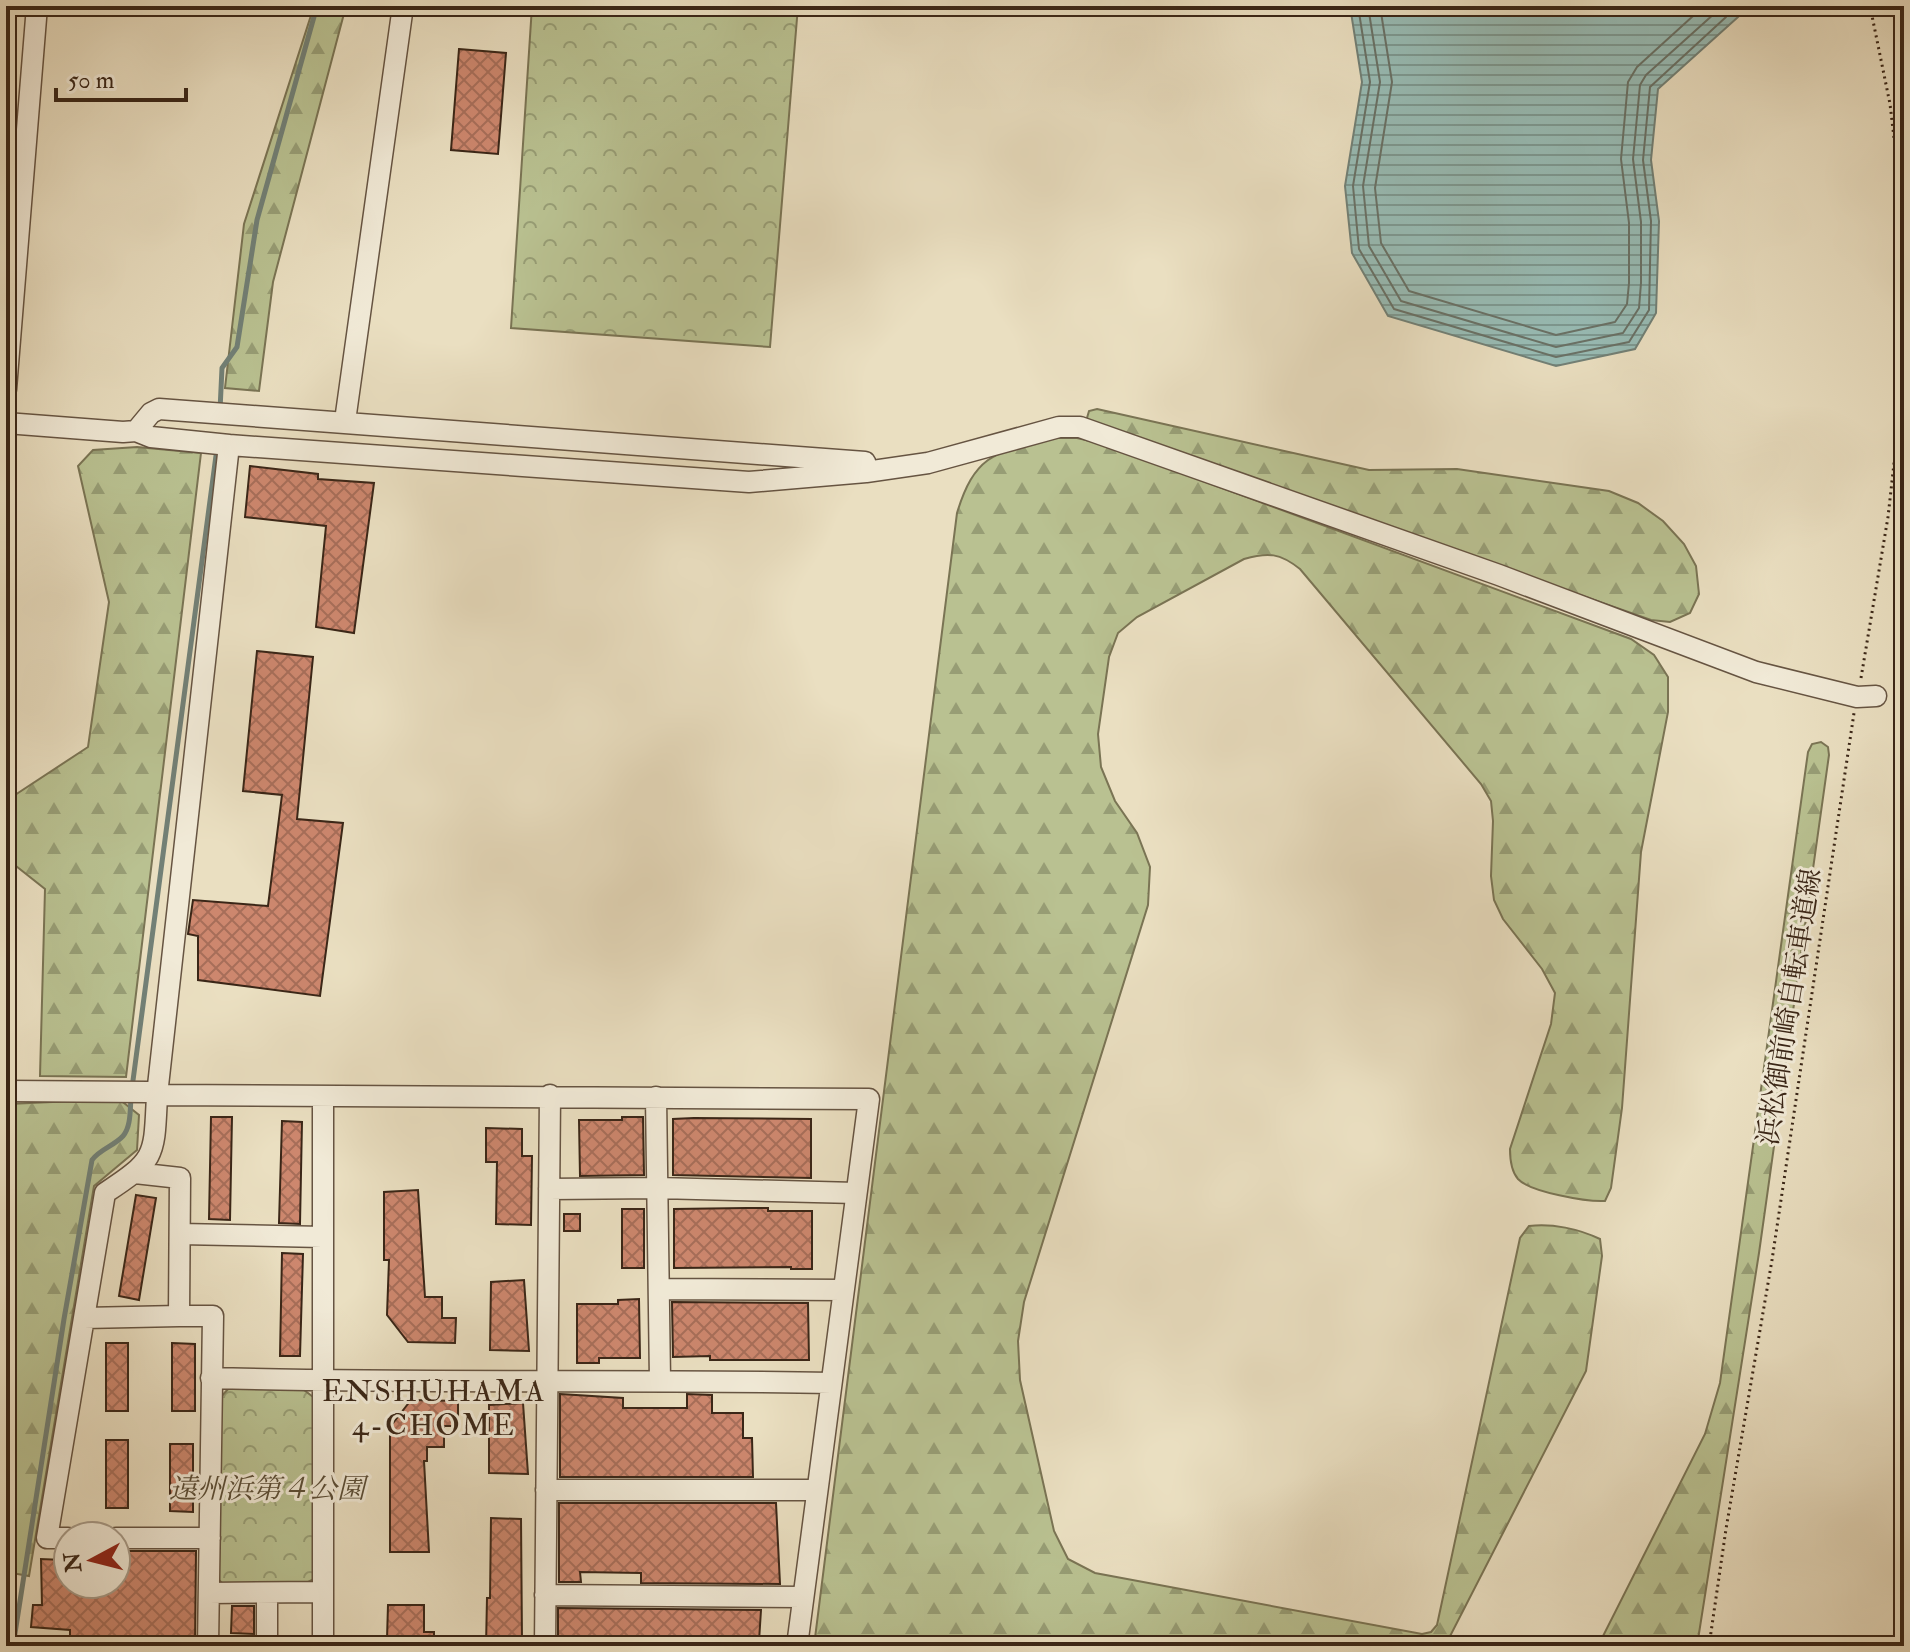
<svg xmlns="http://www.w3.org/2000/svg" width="1910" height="1652" font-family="'IM FELL Double Pica','Noto Serif JP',serif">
  <defs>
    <pattern id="forest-firs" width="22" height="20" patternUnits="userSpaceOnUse" patternTransform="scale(2)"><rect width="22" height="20" fill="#b9c191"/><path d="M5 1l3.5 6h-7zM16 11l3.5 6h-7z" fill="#979d75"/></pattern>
    <pattern id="park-crowns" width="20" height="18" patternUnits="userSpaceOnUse" patternTransform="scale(2)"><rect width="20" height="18" fill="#b9c191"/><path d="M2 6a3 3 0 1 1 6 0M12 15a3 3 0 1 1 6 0" fill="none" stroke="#979d75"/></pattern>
    <pattern id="water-rules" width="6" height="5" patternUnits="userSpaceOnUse" patternTransform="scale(2)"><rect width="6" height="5" fill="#98bcb5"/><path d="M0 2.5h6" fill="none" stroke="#7d9992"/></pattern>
    <pattern id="building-cross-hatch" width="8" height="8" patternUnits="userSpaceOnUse" patternTransform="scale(2)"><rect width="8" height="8" fill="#cd876e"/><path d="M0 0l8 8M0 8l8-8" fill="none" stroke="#a76e59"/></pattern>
  </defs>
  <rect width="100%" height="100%" fill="#eadfc1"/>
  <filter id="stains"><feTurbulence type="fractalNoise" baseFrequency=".0025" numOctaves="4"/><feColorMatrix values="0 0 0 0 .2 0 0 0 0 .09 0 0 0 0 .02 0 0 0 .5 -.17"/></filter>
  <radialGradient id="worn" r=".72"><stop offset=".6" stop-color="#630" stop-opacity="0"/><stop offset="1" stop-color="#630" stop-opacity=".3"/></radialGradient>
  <path fill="url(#forest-firs)" stroke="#7a7454" stroke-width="2" d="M314 6H346L273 282 259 391 225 388 244 224Z
    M1097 409 1369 470 1457 469 1609 491 1638 503 1663 521 1684 544 1696 566 1699 594 1690 613 1670 622 1651 620 1093 424 1087 418 1089 411Z
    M1051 438H1077L1103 444 1631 639 1654 655 1668 677V712L1641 852 1622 1108 1611 1188 1605 1201C1587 1202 1530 1192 1518 1179 1511 1171 1510 1159 1510 1149L1551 1024 1555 993 1542 969 1503 919 1494 900 1491 876 1493 821 1491 801 1481 784 1300 569C1280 553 1268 552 1244 559L1137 617 1118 633 1109 657 1098 734 1101 767 1115 801 1137 833 1150 867 1148 905 1024 1302 1018 1341 1020 1380 1054 1531 1068 1559 1095 1573 1422 1634 1431 1632 1437 1625 1520 1238 1529 1226C1552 1223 1579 1229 1600 1239L1602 1256 1586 1371 1445 1646H814L957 513C975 454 996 452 1051 438Z
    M137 447 201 453 126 1077 40 1076 45 889 16 866 15 795 88 747 109 602 78 466 93 450Z
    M1821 742 1828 747 1829 755 1759 1253 1697 1646H1598L1705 1434 1720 1383 1808 752 1812 744Z
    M119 1099 139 1115 137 1150 94 1186 29 1576 6 1572V1306L13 1281 7 1223 8 1104Z"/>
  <path fill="url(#park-crowns)" stroke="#7a7454" stroke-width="2" d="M532 6H798L770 347 511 328Z
    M229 1388 304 1390 317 1400 314 1579 304 1584H223L217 1578 219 1399Z"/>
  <path fill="url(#water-rules)" stroke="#728076" stroke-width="2" d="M1350 6H1732L1738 17 1658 89 1651 160 1659 221 1656 313 1635 349 1556 366 1388 316 1352 253 1345 186 1362 82Z"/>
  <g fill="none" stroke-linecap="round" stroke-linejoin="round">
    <path stroke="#697166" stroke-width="2" d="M1358 6 1370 82 1353 186 1359 249 1394 309 1556 357 1629 342 1649 310 1651 221 1643 160 1650 87 1726 17V6
      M1368 6 1380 82 1363 186 1369 246 1401 301 1556 347 1623 333 1639 308 1641 283V222L1633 159 1640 85 1646 75 1715 13 1716 6
      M1380 6 1392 82 1375 188 1381 243 1409 291 1556 335 1615 322 1627 304 1629 283V223L1621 159 1628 82 1637 67 1704 6"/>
    <path stroke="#728076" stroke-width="5" d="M220 410 222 368 237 347 257 220 317 6
      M132 1088 217 448
      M13 1646 64 1319 92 1160C100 1149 114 1146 123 1136 131 1127 130 1110 131 1098"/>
  </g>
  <path fill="url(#building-cross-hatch)" stroke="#3a2617" stroke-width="2" d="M459 49 506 53 498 154 451 150Z
    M250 466 318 474V479L374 483 354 633 316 627 326 526 245 517Z
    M257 651 313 657 297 819 343 823 320 996 198 980V936L188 934 193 900 268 906 282 795 243 791Z
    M211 1117H232L230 1220 209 1219Z
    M622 1117H643L644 1175 580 1176 579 1120H622Z
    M694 1118 811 1119V1178L673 1175V1119Z
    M282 1121 302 1122 300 1224 279 1223Z
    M486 1128 522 1129V1156H532L531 1225 496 1224 497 1162H486Z
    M418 1190 425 1297H442V1318H456L455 1343 408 1342 387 1315 389 1260H384V1192Z
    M136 1195 156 1198 139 1300 119 1296Z
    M746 1208H768V1211H812V1269H791V1267L674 1268V1209Z
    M622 1209H644V1268H622Z
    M564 1214H580V1231H564Z
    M282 1253 303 1254 300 1356H280Z
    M524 1280 529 1351 490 1350 491 1282Z
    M639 1299 640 1358H599V1363H577V1304H618V1300Z
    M672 1302 808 1303 809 1360H710V1356L673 1357Z
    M106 1343H128V1411H106Z
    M172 1343 195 1344V1411H172Z
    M560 1394 623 1398V1408H687V1394L712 1395V1413H743V1438H752L753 1477H560Z
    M411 1400 458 1401V1426H444V1447H427V1461H424L429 1552H390V1427Z
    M523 1403 528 1474 489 1473V1405Z
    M106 1440H128V1508H106Z
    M170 1444H193V1512L170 1511Z
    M559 1503H776L780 1584 641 1583V1573L580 1572 581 1582H559Z
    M491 1518 521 1519 522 1642H512V1646H486L487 1598H490Z
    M116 1551H196L195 1646H70V1630L31 1627 33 1605H42L41 1559 63 1560V1584H116Z
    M388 1605H424V1632H434V1646H398V1639H387Z
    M232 1606H254V1634L231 1633Z
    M558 1608 761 1610 759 1641H727L693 1644V1646L558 1643Z"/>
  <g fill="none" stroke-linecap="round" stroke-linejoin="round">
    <g stroke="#665442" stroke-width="23">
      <path id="minor" d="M6 389 37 6
        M345 421 403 6
        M6 423 123 432 136 431 151 437 229 445 749 482 866 472 928 463 1059 427H1080L1499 575 1756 672 1857 697 1876 696
        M136 431 151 413 159 409 865 462
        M6 1091 148 1092 157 1095 869 1099 797 1646
        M656 1097 660 1380
        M135 1173 180 1178 179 1316H213L208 1646
        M549 1189 658 1188 856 1193
        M180 1234 322 1237
        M659 1289 843 1290
        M84 1318 179 1316
        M211 1378C418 1384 625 1379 831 1383
        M546 1490H817
        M68 1538H47L105 1193C157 1159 154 1156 157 1095L229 445
        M116 1538H210
        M209 1593 323 1592
        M545 1595 803 1597
        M267 1646V1593
        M323 1646V1096
        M545 1646 550 1095"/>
    </g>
    <path stroke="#3a2617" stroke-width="3" stroke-dasharray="2 4" stroke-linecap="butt" d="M1870 6 1890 104 1904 222
      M1861 678 1888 517 1904 374
      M1709 1646 1726 1529 1772 1260 1854 713"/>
    <use href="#minor" stroke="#f1ead7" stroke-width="20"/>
  </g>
  <g text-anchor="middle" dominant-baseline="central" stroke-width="6" stroke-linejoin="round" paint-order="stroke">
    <g font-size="28" fill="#3a2617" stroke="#f1ead7">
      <text transform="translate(1790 1007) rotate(-81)">浜松御前崎自転車道線</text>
    </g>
    <g font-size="28" font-style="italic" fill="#5a4d36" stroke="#f1ead7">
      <text x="267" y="1489">遠州浜第４公園</text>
    </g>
    <g font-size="30" letter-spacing="2" fill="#3a2617" stroke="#f1ead7">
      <text x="434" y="1391">ENSHUHAMA<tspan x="434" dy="34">4-CHOME</tspan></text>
    </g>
  </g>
  <rect width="1910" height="1652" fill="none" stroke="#eadfc1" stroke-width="32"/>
  <rect x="8" y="8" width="1894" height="1636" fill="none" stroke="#3a2617" stroke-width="4"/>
  <rect x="16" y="16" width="1878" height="1620" fill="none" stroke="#3a2617" stroke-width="2"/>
  <g transform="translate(92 1560) rotate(263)"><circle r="38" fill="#f1ead7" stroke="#a89c8a" stroke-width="2"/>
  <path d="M0-6L14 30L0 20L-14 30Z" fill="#8f2418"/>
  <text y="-12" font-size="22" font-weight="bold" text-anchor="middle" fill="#3a2617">N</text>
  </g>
  <path d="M56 88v12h130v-12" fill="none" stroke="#3a2617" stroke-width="4"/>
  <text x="68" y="88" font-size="24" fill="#3a2617" stroke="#f1ead7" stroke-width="6" paint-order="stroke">50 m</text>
  <rect width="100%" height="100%" filter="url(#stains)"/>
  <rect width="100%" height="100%" fill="url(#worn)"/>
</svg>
